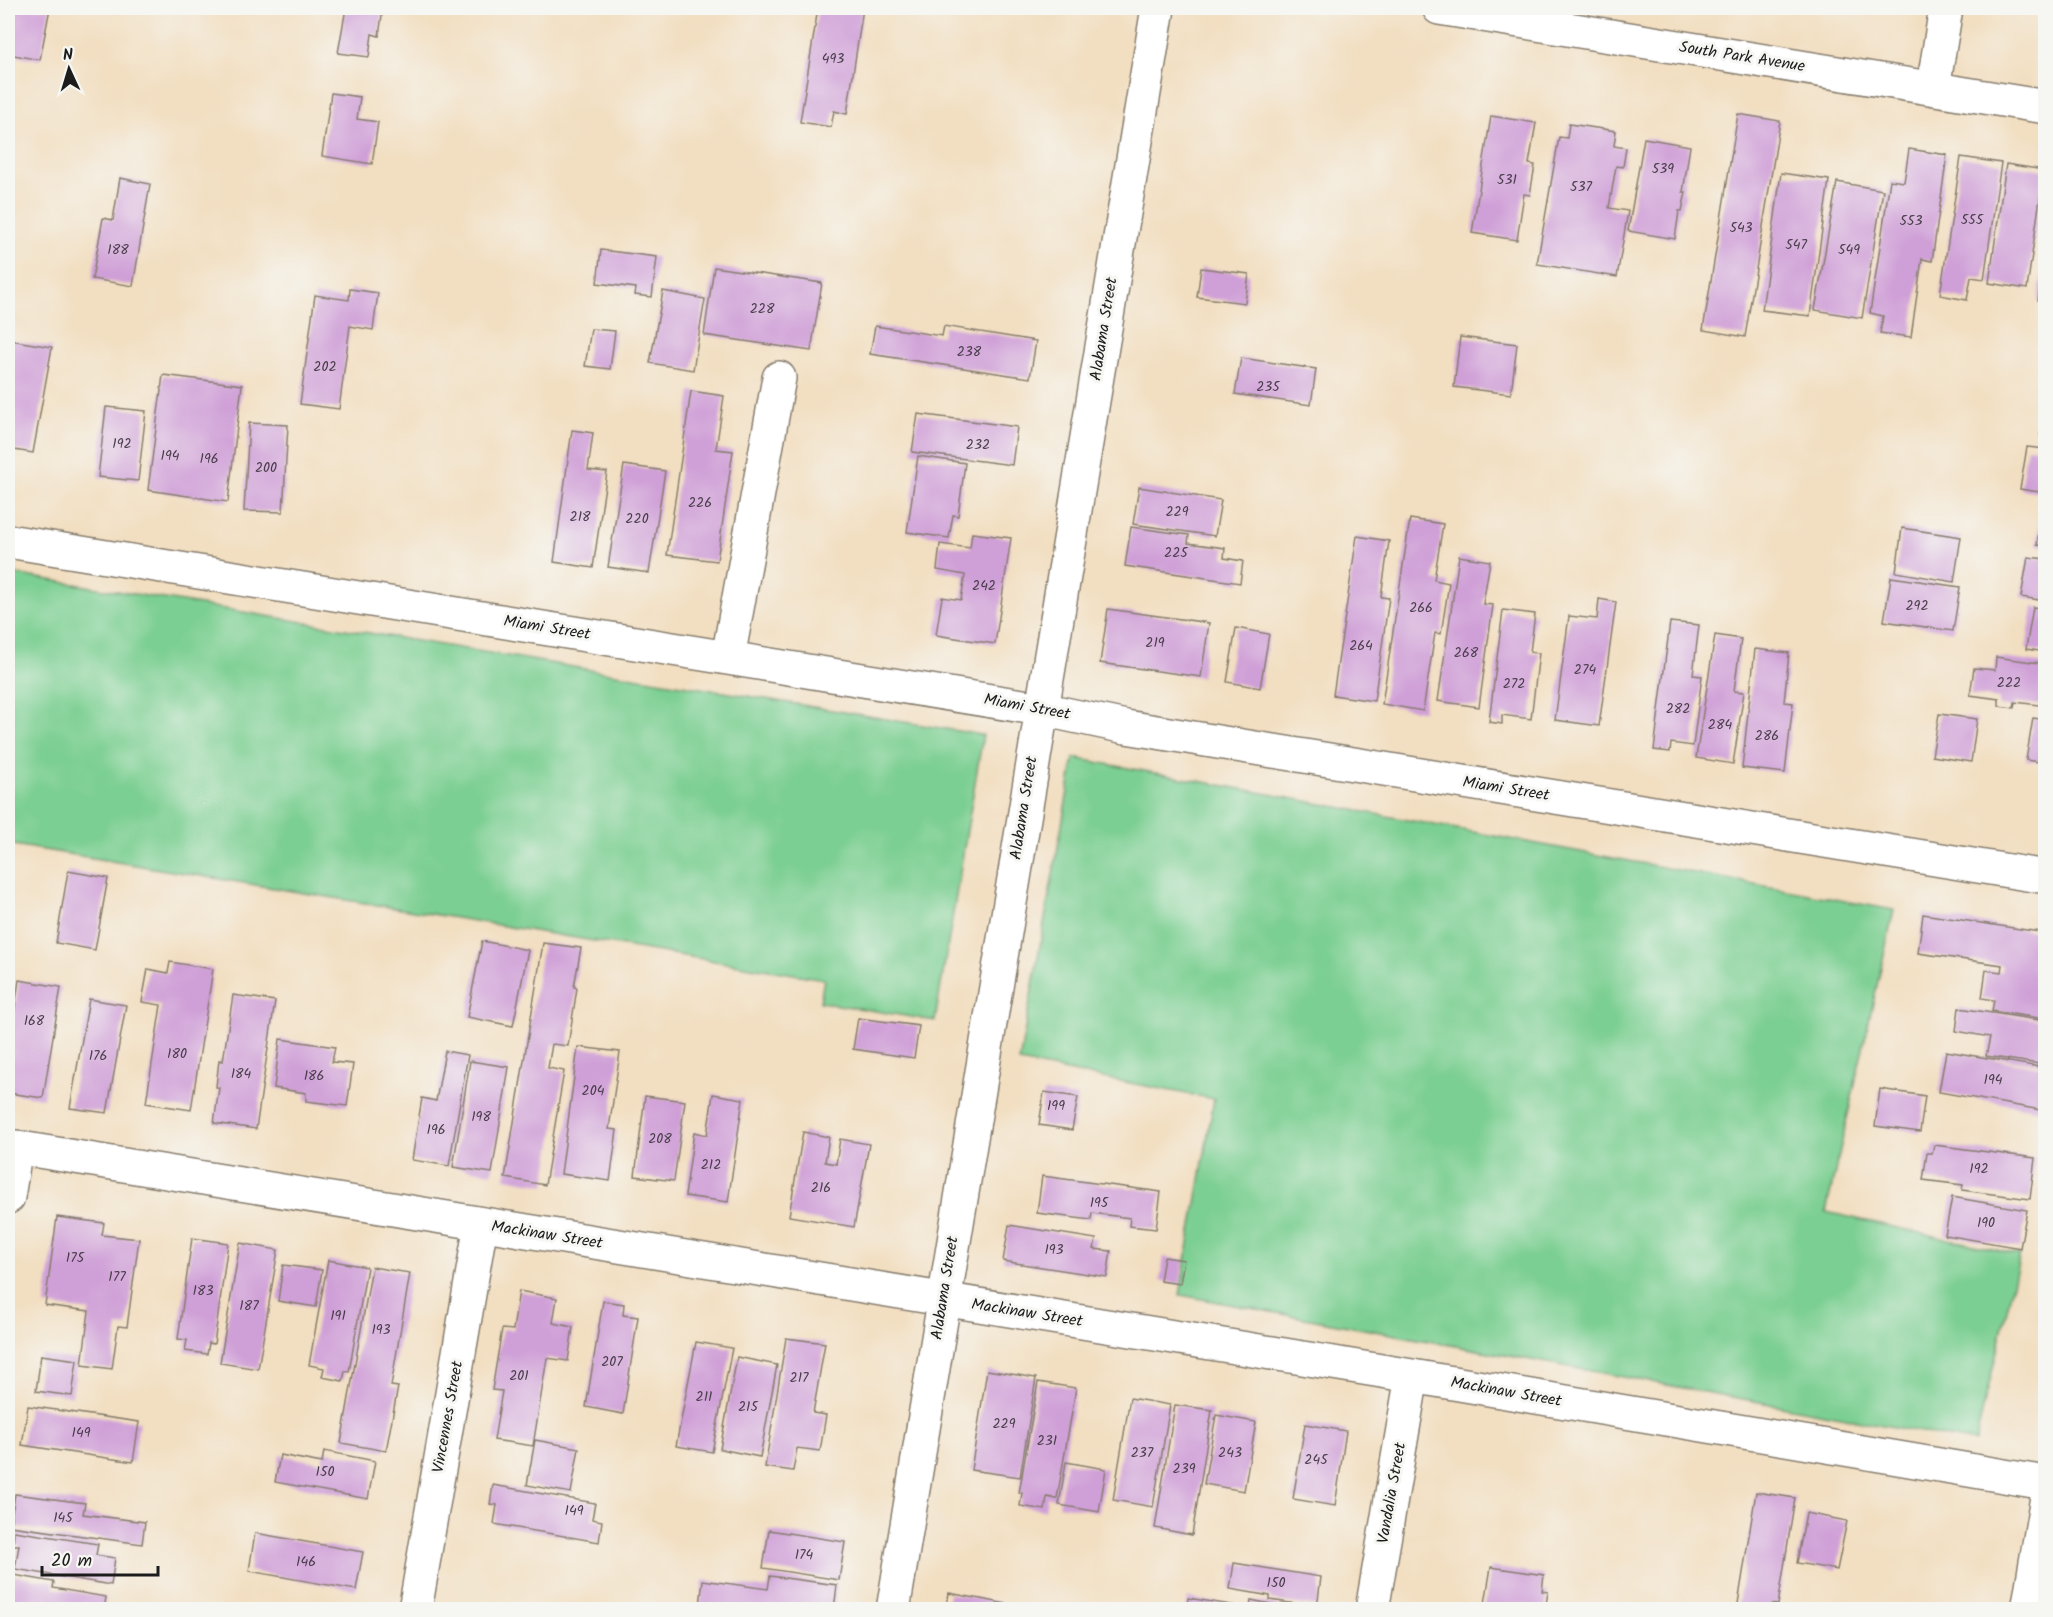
<svg xmlns="http://www.w3.org/2000/svg" width="2053" height="1617" font-family="Kalam,sans-serif">
  <rect width="100%" height="100%" fill="#f6f6f2"/>
  <filter id="ink" filterUnits="userSpaceOnUse"><feTurbulence type="fractalNoise" baseFrequency=".0167" numOctaves="2"/><feDisplacementMap in="SourceGraphic" scale="12" xChannelSelector="R" yChannelSelector="G"/><feConvolveMatrix kernelMatrix="1 2 1 2 8 2 1 2 1" color-interpolation-filters="sRGB"/></filter>
  <filter id="wash" filterUnits="userSpaceOnUse"><feTurbulence type="fractalNoise" baseFrequency=".008" numOctaves="4" result="noise"/><feDisplacementMap in="SourceGraphic" scale="24" xChannelSelector="R" yChannelSelector="G"/><feGaussianBlur stdDeviation="1.35" result="paint"/><feColorMatrix in="noise" values="0 0 0 0 0 0 0 0 0 0 0 0 0 0 0 0 0 1.4 0 .05"/><feComposite in="paint" operator="in"/></filter>
  <g filter="url(#wash)">
    <rect width="100%" height="100%" fill="#f2dec0"/>
    <path fill="#7bcf92" stroke="#4c7657" stroke-width="1.5" d="M8 573 983 735 935 1021 820 1002 824 979 8 844Z
      M1074 758 1894 910 1826 1212 2020 1255 1975 1442 1180 1295 1214 1099 1019 1062Z"/>
    <g id="blocks">
      <path fill="#cf9fd7" d="M8 8H50L40 60 8 54Z
        M346 8H383L379 36 372 34 369 57 338 53Z
        M818 8H863L847 114 834 111 831 127 800 122Z
        M331 93 360 97 357 119 378 122 372 164 322 156Z
        M1738 114 1780 121 1745 337 1703 330Z
        M1491 116 1536 123 1529 164 1535 165 1530 195 1524 194 1517 240 1472 233Z
        M1569 124 1616 131 1614 146 1626 148 1623 167 1616 166 1609 208 1628 211 1617 277 1537 264 1559 137 1567 138Z
        M1644 138 1690 146 1683 192H1686L1682 211H1679L1675 239 1628 231Z
        M1909 149 1947 155 1932 261 1922 259 1911 337 1880 333 1883 316 1870 313 1890 180 1904 182Z
        M1961 157 2001 163 1984 279 1971 277 1967 300 1940 295Z
        M2006 164 2044 170 2027 289 1989 283Z
        M1781 173 1829 180 1810 316 1762 310Z
        M120 178 150 184 133 286 92 279 103 218 113 220Z
        M1837 182 1883 190 1862 318 1815 310Z
        M601 250 657 257 652 297 635 295 636 288 597 283Z
        M2044 265H2046V303L2038 301Z
        M714 267 822 283 811 351 704 335Z
        M1201 268 1249 274 1245 303 1197 297Z
        M350 289 378 293 373 330 350 326 339 409 300 404 315 295 349 300Z
        M663 291 705 299 693 370 650 363Z
        M875 326 942 336 944 326 1036 341 1030 378 870 354Z
        M591 329 615 331 610 369 585 366Z
        M1460 337 1517 344 1511 394 1454 387Z
        M10 340 52 347 33 453 8 449V355Z
        M1241 358 1316 369 1311 405 1235 394Z
        M2044 372H2046V396L2040 395Z
        M163 375 242 385 228 502 148 490Z
        M691 391 724 396 716 449 733 451 717 561 667 555Z
        M106 407 146 411 138 481 98 477Z
        M918 414 1017 427 1012 465 912 452Z
        M2044 415H2046V437L2040 436Z
        M249 423 288 425 283 512 244 511Z
        M572 430 593 433 588 470 607 472 593 568 554 562Z
        M2027 447 2046 449V493L2020 489Z
        M918 456 965 463 958 516 953 515 949 538 907 532Z
        M624 465 665 471 649 573 608 567Z
        M1139 487 1221 500 1215 536 1133 524Z
        M2044 500H2046V546L2037 545Z
        M1410 519 1443 524 1434 580 1449 583 1441 634 1435 633 1423 711 1382 704Z
        M1131 527 1189 535 1188 543 1225 548 1224 558 1243 561 1240 583 1125 566Z
        M1902 528 1961 537 1954 582 1896 572Z
        M972 533 1011 538 995 644 936 635 942 597 961 600 965 575 937 570 940 544 970 548Z
        M1357 536 1389 541 1381 597 1389 598 1374 701 1333 695Z
        M1459 556 1490 561 1483 604 1493 605 1479 707 1438 701Z
        M2028 557 2046 559V601L2021 597Z
        M1891 577 1960 587 1953 631 1884 621Z
        M1599 599 1616 602 1599 726 1555 720 1569 616 1597 619Z
        M2033 607 2046 609V652L2026 649Z
        M1108 609 1209 623 1201 677 1100 663Z
        M1503 610 1535 614 1530 652 1539 653 1531 719 1502 715V724L1489 722Z
        M1670 622 1699 625 1693 675 1702 676 1693 746 1671 743 1670 752 1654 750Z
        M1236 628 1269 634 1260 688 1227 682Z
        M1715 635 1741 639 1734 691 1744 692 1733 764 1696 758Z
        M1755 649 1789 653 1784 702 1793 703 1785 773 1742 768Z
        M1996 657 2046 664V706L2015 702 2014 708 1999 706V699L1970 695 1974 668 1995 670Z
        M1939 714 1977 719 1971 762 1932 756Z
        M2033 718 2046 720V763L2026 760Z
        M68 871 108 878 95 950 56 943Z
        M1923 914 2046 933V1019L1992 1011 1994 1000 1982 998 1986 970 2001 972 2002 965 1918 953Z
        M482 941 528 950 513 1026 467 1017Z
        M543 943 581 948 574 987 577 988 568 1046 552 1044 548 1068 564 1071 545 1185 505 1178Z
        M170 962 213 969 191 1110 146 1103 161 1005 142 1002 148 969 168 973Z
        M19 980 61 987 43 1098 8 1093V1055Z
        M233 995 275 1001 256 1129 214 1123 219 1088 216 1087 219 1060 223 1061Z
        M89 999 126 1005 107 1113 70 1108Z
        M1959 1008 2046 1021V1065L1986 1056 1990 1037 1956 1031Z
        M858 1018 919 1026 914 1058 853 1049Z
        M280 1039 335 1047 332 1062 353 1064 347 1106 306 1101V1093L274 1088Z
        M578 1047 620 1052 609 1129 617 1130 610 1181 561 1174Z
        M445 1051 468 1055 449 1166 412 1160 422 1098 436 1101Z
        M1946 1051 2046 1068V1111L1939 1092Z
        M470 1061 509 1067 492 1173 453 1167Z
        M1880 1089 1925 1096 1920 1132 1875 1126Z
        M1044 1092 1078 1097 1072 1130 1039 1125Z
        M713 1094 743 1099 728 1202 685 1196 694 1132 707 1135Z
        M645 1096 685 1101 674 1181 635 1176Z
        M803 1132 829 1137 825 1162 836 1164 840 1139 869 1144 854 1227 789 1216Z
        M1934 1145 2035 1158 2030 1199 1962 1190 1963 1185 1923 1180 1927 1153H1932Z
        M1042 1176 1161 1192 1156 1229 1129 1226 1130 1218 1092 1213 1091 1220 1037 1213Z
        M1952 1197 2027 1210 2020 1248 1945 1235Z
        M57 1217 104 1223 102 1235 139 1239 127 1327 118 1326 112 1369 82 1365 89 1311 45 1305Z
        M1009 1225 1096 1239 1094 1249 1111 1251 1107 1277 1003 1261Z
        M192 1238 228 1243 214 1344 209 1343 207 1354 185 1351 187 1340 178 1339Z
        M240 1243 278 1250 258 1369 220 1363Z
        M1164 1257 1184 1260 1180 1284 1160 1281Z
        M328 1260 367 1267 349 1372 345 1371 343 1381 322 1377 324 1368 309 1365Z
        M283 1265 322 1270 316 1307 278 1301Z
        M372 1267 410 1273 391 1386 398 1387 386 1451 341 1443Z
        M519 1291 557 1298 553 1323 573 1327 568 1361 547 1358 533 1446 494 1440 502 1391 492 1390 502 1329 513 1330Z
        M603 1301 624 1304 623 1315 638 1317 623 1414 586 1407Z
        M786 1338 825 1343 813 1413 826 1415 820 1451 797 1448 793 1471 765 1467Z
        M696 1342 732 1348 712 1452 676 1446Z
        M41 1355 77 1360 72 1396 36 1391Z
        M737 1357 777 1365 760 1457 720 1449Z
        M987 1370 1036 1378 1020 1477 971 1470Z
        M1038 1382 1076 1388 1057 1499 1047 1497 1045 1510 1020 1506 1022 1493H1019Z
        M1130 1398 1170 1405 1153 1507 1113 1500Z
        M1175 1405 1212 1410 1192 1535 1155 1528Z
        M28 1406 139 1422 133 1462 22 1445Z
        M1216 1415 1256 1422 1244 1491 1204 1484Z
        M1305 1424 1346 1431 1335 1506 1293 1499Z
        M535 1440 579 1448 571 1493 527 1485Z
        M324 1451 375 1461 368 1499 275 1482 280 1455 322 1463Z
        M1066 1462 1106 1469 1099 1512 1059 1505Z
        M493 1485 595 1503 592 1519 602 1521 599 1542 494 1524 497 1505 490 1504Z
        M1756 1492 1795 1498 1778 1605 1772 1604 1771 1610H1737Z
        M15 1494 85 1503 83 1514 145 1522 142 1544 10 1526Z
        M1806 1513 1847 1521 1837 1570 1797 1563Z
        M769 1530 845 1542 839 1580 763 1568Z
        M14 1531 98 1544 96 1555 115 1558 111 1585 15 1569 19 1545H13Z
        M255 1533 363 1552 356 1590 249 1571Z
        M1234 1563 1321 1577 1317 1607 1270 1600V1596L1230 1589Z
        M1491 1567 1544 1575 1542 1591 1548 1592 1545 1610H1484Z
        M8 1574 54 1582 53 1588 106 1597 104 1610H8Z
        M770 1576 837 1585 834 1610H729L700 1605 703 1580 768 1589Z
        M949 1593 1018 1606V1610H946Z
        M1188 1598 1250 1608 1251 1600 1299 1610H1186Z"/>
    </g>
  </g>
  <g filter="url(#ink)">
    <use href="#blocks" fill-opacity="0" stroke="#877d6e" stroke-width="1.5"/>
    <g fill="none" stroke-linecap="round" stroke-linejoin="round">
      <g stroke="#877d6e" stroke-width="36">
        <path id="minor" d="M1439 8 2046 107
          M1933 88 1946 8
          M8 541 1041 709 1126 727 2046 877
          M728 658 779 378
          M8 1146 1412 1376 2046 1483
          M8 1197 16 1147
          M415 1610 481 1224
          M893 1610 1158 8
          M1372 1610 1412 1376
          M2028 1610 2046 1503"/>
      </g>
      <use href="#minor" stroke="#fff" stroke-width="33"/>
    </g>
  </g>
  <g text-anchor="middle" dominant-baseline="central" stroke-width="6" stroke-linejoin="round" paint-order="stroke">
    <g font-size="14" fill="#493d4b">
      <text x="833" y="59">493</text>
      <text x="1663" y="169">539</text>
      <text x="1507" y="180">531</text>
      <text x="1581" y="187">537</text>
      <text x="1972" y="220">555</text>
      <text x="1911" y="221">553</text>
      <text x="1741" y="228">543</text>
      <text x="1796" y="245">547</text>
      <text x="118" y="250">188</text>
      <text x="1849" y="250">549</text>
      <text x="762" y="309">228</text>
      <text x="969" y="352">238</text>
      <text x="325" y="367">202</text>
      <text x="1268" y="387">235</text>
      <text x="122" y="444">192</text>
      <text x="978" y="445">232</text>
      <text x="170" y="456">194</text>
      <text x="209" y="459">196</text>
      <text x="266" y="468">200</text>
      <text x="700" y="503">226</text>
      <text x="1177" y="512">229</text>
      <text x="580" y="517">218</text>
      <text x="637" y="519">220</text>
      <text x="1176" y="553">225</text>
      <text x="984" y="586">242</text>
      <text x="1917" y="606">292</text>
      <text x="1421" y="608">266</text>
      <text x="1155" y="643">219</text>
      <text x="1361" y="646">264</text>
      <text x="1466" y="653">268</text>
      <text x="1585" y="670">274</text>
      <text x="2009" y="683">222</text>
      <text x="1514" y="684">272</text>
      <text x="1678" y="709">282</text>
      <text x="1720" y="725">284</text>
      <text x="1767" y="736">286</text>
      <text x="34" y="1021">168</text>
      <text x="177" y="1054">180</text>
      <text x="98" y="1056">176</text>
      <text x="241" y="1074">184</text>
      <text x="314" y="1076">186</text>
      <text x="1993" y="1080">194</text>
      <text x="593" y="1091">204</text>
      <text x="1056" y="1106">199</text>
      <text x="481" y="1117">198</text>
      <text x="436" y="1130">196</text>
      <text x="660" y="1139">208</text>
      <text x="711" y="1165">212</text>
      <text x="1979" y="1169">192</text>
      <text x="821" y="1188">216</text>
      <text x="1099" y="1203">195</text>
      <text x="1986" y="1223">190</text>
      <text x="1054" y="1250">193</text>
      <text x="75" y="1258">175</text>
      <text x="117" y="1277">177</text>
      <text x="203" y="1291">183</text>
      <text x="249" y="1306">187</text>
      <text x="338" y="1316">191</text>
      <text x="381" y="1330">193</text>
      <text x="612" y="1362">207</text>
      <text x="519" y="1376">201</text>
      <text x="799" y="1378">217</text>
      <text x="704" y="1397">211</text>
      <text x="748" y="1407">215</text>
      <text x="1004" y="1424">229</text>
      <text x="81" y="1433">149</text>
      <text x="1047" y="1441">231</text>
      <text x="1142" y="1453">237</text>
      <text x="1230" y="1453">243</text>
      <text x="1316" y="1460">245</text>
      <text x="1184" y="1469">239</text>
      <text x="325" y="1472">150</text>
      <text x="574" y="1511">149</text>
      <text x="63" y="1518">145</text>
      <text x="804" y="1555">174</text>
      <text x="306" y="1562">146</text>
      <text x="1276" y="1583">150</text>
    </g>
    <g font-size="16" fill="#1c1c1c" stroke="#f6f6f2">
      <text transform="translate(1742 57) rotate(9)">South Park Avenue</text>
      <text transform="translate(1104 329) rotate(-81)">Alabama Street</text>
      <text transform="translate(547 628) rotate(9)">Miami Street</text>
      <text transform="translate(1027 707) rotate(10)">Miami Street</text>
      <text transform="translate(1506 789) rotate(9)">Miami Street</text>
      <text transform="translate(1024 808) rotate(-81)">Alabama Street</text>
      <text transform="translate(547 1235) rotate(9)">Mackinaw Street</text>
      <text transform="translate(945 1288) rotate(-81)">Alabama Street</text>
      <text transform="translate(1027 1313) rotate(9)">Mackinaw Street</text>
      <text transform="translate(1506 1392) rotate(10)">Mackinaw Street</text>
      <text transform="translate(448 1417) rotate(-80)">Vincennes Street</text>
      <text transform="translate(1392 1493) rotate(-80)">Vandalia Street</text>
    </g>
  </g>
  <rect width="2053" height="1617" fill="none" stroke="#f6f6f2" stroke-width="30"/>
  <g transform="translate(69 69) rotate(356)" stroke="#f6f6f2" stroke-width="4.5" paint-order="stroke">
  <path d="M0-4.5L10 22L0 15L-10 22Z" fill="#1c1c1c"/>
  <text y="-9" font-size="16" font-weight="bold" text-anchor="middle" fill="#1c1c1c">N</text>
  </g>
  <path d="M42 1566v9h116v-9" fill="none" stroke="#1c1c1c" stroke-width="3"/>
  <text x="51" y="1566" font-size="18" fill="#1c1c1c" stroke="#f6f6f2" stroke-width="4.5" paint-order="stroke">20 m</text>
</svg>
